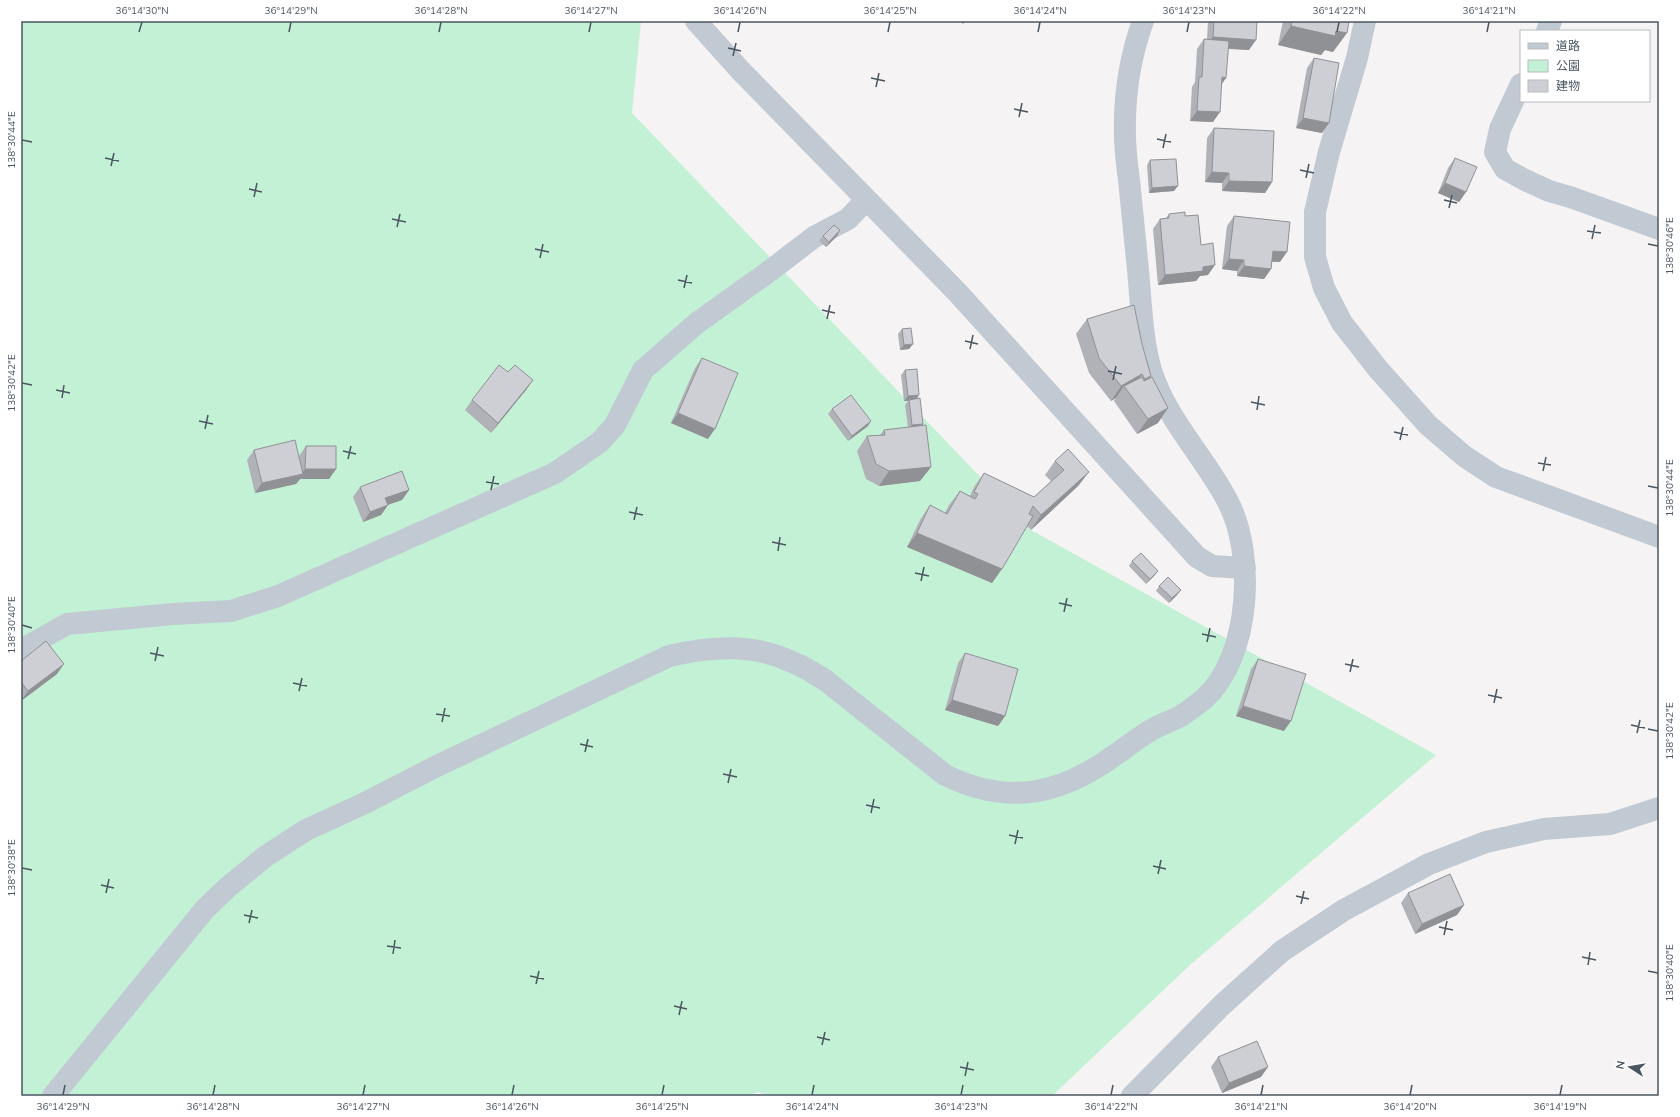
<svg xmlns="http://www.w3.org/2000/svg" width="1680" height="1117" font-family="'Nunito Sans','Noto Sans JP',sans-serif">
  <rect width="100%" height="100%" fill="#f5f3f3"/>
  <path fill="#c3f1d5" d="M21 21H641L632 113 1031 530 1436 755 1191 964 1052 1096H769L758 1092 749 1096H21Z"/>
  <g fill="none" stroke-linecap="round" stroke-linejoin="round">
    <path stroke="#c1cad2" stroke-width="22" d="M696 21 740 70 957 292 1197 557 1212 566 1245 568
      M1365 21 1357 58 1329 152 1315 212V257L1324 288 1342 323 1378 369 1428 425 1464 456 1496 477 1659 537
      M1547 31 1551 21
      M1521 84 1500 129 1495 152 1505 169 1523 179 1549 191 1570 197 1659 229
      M21 650 67 624 173 614 231 611 278 596 555 473 600 442 615 425 643 370 697 323 771 270 814 237 848 219 866 200
      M53 1096 205 909 228 887 266 856 306 830 363 804 437 766 669 656C730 642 772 645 825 680L945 775C1008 806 1060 795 1115 755 1126 748 1136 739 1148 732 1157 726 1169 722 1179 717 1188 712 1196 705 1204 699 1251 657 1256 553 1227 500 1204 456 1166 419 1151 370 1142 341 1141 301 1138 270 1135 240 1132 210 1129 180 1127 165 1125 150 1125 135 1124 97 1130 57 1143 21
      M1132 1096 1222 1005 1282 951 1344 910 1429 864 1486 842 1544 829 1610 824 1659 808"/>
  </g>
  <path fill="#b0b2b7" d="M960 21H966L963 24Z
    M1208 21H1257L1249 50 1228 49 1226 78 1222 83 1213 122 1190 121 1192 87 1195 82 1197 49 1204 39H1207Z
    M1283 21H1349L1333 52 1325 50 1321 55 1278 45Z
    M1314 58 1322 133 1296 128 1307 68Z
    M1214 128 1272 182 1265 193 1222 191V183L1205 182 1207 138Z
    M1455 158 1466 192 1459 202 1438 193 1448 168Z
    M1150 160 1174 191 1149 193 1147 165Z
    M1169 214 1185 216 1201 245 1208 275 1200 276 1196 281 1158 285 1153 229 1160 219 1166 218Z
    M1234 216 1280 262H1272L1271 269 1264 279 1237 276V271L1222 269 1227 226Z
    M823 236H837L826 247 819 241Z
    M1087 319 1149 379 1158 423 1137 434 1114 401 1116 398 1111 401 1089 373 1076 334Z
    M902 329 913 344 909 349 900 350 898 334Z
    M702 358 708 439 671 423 695 368Z
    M905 370 916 399 931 467 920 481 879 486 866 479 857 451 867 436 880 435 884 430 908 427 905 405 908 401H904L901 375Z
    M508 372 533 380 526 390 491 433 465 410 472 400Z
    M832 409 868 426 848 441 828 414Z
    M306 446 336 469 329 479H300L296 484 255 493 247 460 254 450 299 456Z
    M1055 461 1089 472 1078 486 1031 530 1027 526 992 583 907 547 920 520 930 505 945 513 949 505 960 491 970 496 974 487 984 473 1034 497 1051 481 1045 475Z
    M360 487 409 490 402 500 388 505 381 515 363 522 353 497Z
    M1132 561 1158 571 1154 576 1146 584 1129 566Z
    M1159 586 1181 590 1177 595 1169 603 1156 591Z
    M965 653 1005 716 998 726 945 710 958 663Z
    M1258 659 1284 731 1236 716 1251 669Z
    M21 661 57 674 21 701Z
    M1408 893 1464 905 1457 915 1415 934 1401 903Z
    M1218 1057 1261 1077 1222 1093 1211 1067Z"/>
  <path fill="#909195" d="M1291 26 1336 31 1347 33 1333 52 1325 50 1321 55 1278 45Z
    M1213 37 1256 40 1249 50 1206 47Z
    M1222 77 1226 78 1219 88Z
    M1197 111 1220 112 1213 122 1190 121Z
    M1303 118 1329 123 1322 133 1296 128Z
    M1212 172 1229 173 1222 183 1205 182Z
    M1229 181 1272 182 1265 193 1222 191Z
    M1445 183 1466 192 1459 202 1438 193Z
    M1178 186 1174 191 1149 193 1152 188Z
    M840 230 837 236 826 247 829 242Z
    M1273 251 1287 252 1280 262 1266 261Z
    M1229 259 1244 260 1237 271 1222 269Z
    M1215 265 1208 275 1200 276 1196 281 1158 285 1165 275 1203 267Z
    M1244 266 1271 269 1264 279 1237 276Z
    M913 344 909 349 900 350 904 345Z
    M1142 374 1132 389 1124 386 1116 398 1111 401 1121 386Z
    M1151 376 1141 391 1135 394 1145 379Z
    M533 380 526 390 491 433 498 423Z
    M919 395 916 400H909L908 401H904L908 396Z
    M1168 408 1158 423 1137 434 1148 419Z
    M678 413 715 429 708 439 671 423Z
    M871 421 868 426 848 441 852 436Z
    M923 424 920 429 909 430 912 425Z
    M931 467 920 481 879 486 889 471Z
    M305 469H336L329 479H300L296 484 255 493 262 483 300 475Z
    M1089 472 1078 486 1031 530 1041 515Z
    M409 490 402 500 378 508 385 498Z
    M388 505 381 515 363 522 370 512Z
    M917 533 1002 569 992 583 907 547Z
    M1158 571 1154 576 1146 584 1150 579Z
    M1181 590 1177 595 1169 603 1172 598Z
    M64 664 57 674 21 701 28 691Z
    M952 700 1005 716 998 726 945 710Z
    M1243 706 1291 721 1284 731 1236 716Z
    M1464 905 1457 915 1415 934 1422 924Z
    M1268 1067 1261 1077 1222 1093 1229 1083Z"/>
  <path fill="#cdcfd5" stroke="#909195" d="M1214 21H1257L1256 40 1213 37Z
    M1292 21H1349L1347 33 1336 31 1335 36 1291 26Z
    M1204 39 1229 41 1226 78 1222 77 1220 112 1197 111 1199 77H1202Z
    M1314 58 1339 63 1329 123 1303 118Z
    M1214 128 1274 131 1272 182 1229 181V173L1212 172Z
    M1455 158 1477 167 1466 192 1445 183Z
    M1176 159 1178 186 1152 188 1150 160Z
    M1185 212V216L1198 215 1201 245 1213 243 1215 265 1203 267V271L1165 275 1160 219 1169 218V214Z
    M1234 216 1290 222 1287 252 1273 251 1271 269 1244 266V260L1229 259Z
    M834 225 840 230 829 242 823 236Z
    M1134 305 1142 344 1151 376 1145 379 1142 374 1121 386 1099 358 1087 319Z
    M911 328 913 344 904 345 902 329Z
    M702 358 738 373 715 429 678 413Z
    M499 365 508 372 515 365 533 380 498 423 472 400Z
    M917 369 919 395 908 396 905 370Z
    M1142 377 1144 381 1152 377 1168 408 1148 419 1124 386Z
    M851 395 871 421 852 436 832 409Z
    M920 398 923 424 912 425 909 400Z
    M926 425 931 467 889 471 876 464 867 436 885 435 884 430Z
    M295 440 303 474 262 483 254 450Z
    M306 446H336V469H305Z
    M1068 449 1089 472 1041 515 1033 506 1029 514 1033 516 1002 569 917 533 930 505 947 514 960 491 975 499 978 494 974 492 984 473 1034 497 1064 470 1055 461Z
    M402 471 409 490 385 498 388 505 370 512 360 487Z
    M1141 553 1158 571 1150 579 1132 561Z
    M1168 577 1181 590 1172 598 1159 586Z
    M46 641 64 664 28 691 21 682V661Z
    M965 653 1018 669 1005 716 952 700Z
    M1258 659 1306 674 1291 721 1243 706Z
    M1450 874 1464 905 1422 924 1408 893Z
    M1257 1041 1268 1067 1229 1083 1218 1057Z"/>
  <path fill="none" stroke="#4a5661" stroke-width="1.5" d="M139 32 142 22M289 32 291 22M439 32 441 22M589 32 591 22M738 32 740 22M888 32 890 22M1038 32 1040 22M1187 32 1189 22M1337 32 1339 22M1487 32 1489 22M728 48 741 51M733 56 736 43M871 78 885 81M876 87 879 73M1014 109 1028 112M1019 117 1022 103M1157 139 1171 142M22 140 32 142M1163 148 1166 134M105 158 119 161M111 166 114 153M1300 170 1314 173M1306 178 1309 164M249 189 262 192M254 197 257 183M1444 200 1457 203M1449 208 1452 195M392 219 406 222M397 227 400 214M1587 231 1601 233M1592 239 1595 225M1648 244 1658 246M535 249 549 252M540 258 543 244M678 280 692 283M684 288 687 275M822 310 835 313M827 319 830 305M965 341 978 344M970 349 973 335M1108 371 1122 374M1113 380 1116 366M22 383 32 385M56 390 70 393M62 398 64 385M1251 402 1265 405M1257 410 1259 396M199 421 213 424M205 429 208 415M1394 432 1408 435M1400 440 1403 427M343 451 356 454M348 459 351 446M1538 463 1551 465M1543 471 1546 457M486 482 499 484M1648 486 1658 488M491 490 494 476M629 512 643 515M634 520 637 507M772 542 786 545M778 551 780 537M915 573 929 576M921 581 924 567M1059 603 1072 606M1064 612 1067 598M22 625 32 628M1202 634 1216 637M1207 642 1210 628M150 653 164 656M155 661 158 647M1345 664 1359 667M1350 672 1353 659M293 683 307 686M299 691 302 678M1488 695 1502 698M1494 703 1497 689M436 714 450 716M442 722 445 708M1631 725 1645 728M1648 729 1658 731M1637 733 1640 720M580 744 593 747M585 752 588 739M723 774 737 777M728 783 731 769M866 805 880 808M871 813 874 799M1009 835 1023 838M1015 844 1018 830M1153 866 1166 869M22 868 32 870M1158 874 1161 860M101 885 114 888M106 893 109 879M1296 896 1309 899M1301 904 1304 891M244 915 258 918M249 923 252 910M1439 927 1453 930M1444 935 1447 921M387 946 401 948M393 954 395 940M1582 957 1596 960M1588 965 1590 952M1648 971 1658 973M530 976 544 979M536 984 539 971M674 1006 687 1009M679 1015 682 1001M817 1037 830 1040M822 1045 825 1032M960 1067 974 1070M965 1076 968 1062M63 1095 65 1085M213 1095 215 1085M363 1095 365 1085M512 1095 514 1085M662 1095 664 1085M812 1095 814 1085M961 1095 963 1085M1111 1095 1113 1085M1261 1095 1263 1085M1410 1095 1412 1085M1560 1095 1562 1085"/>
  <rect width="1680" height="1117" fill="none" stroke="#ffffff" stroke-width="44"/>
  <rect x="1520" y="30" width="130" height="72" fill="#ffffff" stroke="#b7bbc0"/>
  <rect x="1528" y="43" width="20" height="6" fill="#c1cad2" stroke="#b7bbc0"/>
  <text x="1556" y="50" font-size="12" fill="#4a5661">道路</text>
  <rect x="1528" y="60" width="20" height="12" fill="#c3f1d5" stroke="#b7bbc0"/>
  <text x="1556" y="70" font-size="12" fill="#4a5661">公園</text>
  <rect x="1528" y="80" width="20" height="12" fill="#cdcfd5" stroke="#b7bbc0"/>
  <text x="1556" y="90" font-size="12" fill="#4a5661">建物</text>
  <g transform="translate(1630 1067) rotate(282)" stroke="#ffffff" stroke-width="3" paint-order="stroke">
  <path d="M0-3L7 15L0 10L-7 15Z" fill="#4a5661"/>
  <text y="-6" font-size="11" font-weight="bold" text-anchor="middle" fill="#4a5661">N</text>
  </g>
  <rect x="22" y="22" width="1636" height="1073" fill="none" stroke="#4a5661" stroke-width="1.5"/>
  <g font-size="10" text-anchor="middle" fill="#4a5661">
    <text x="142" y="14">36°14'30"N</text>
    <text x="291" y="14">36°14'29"N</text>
    <text x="441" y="14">36°14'28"N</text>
    <text x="591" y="14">36°14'27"N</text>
    <text x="740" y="14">36°14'26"N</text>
    <text x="890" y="14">36°14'25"N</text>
    <text x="1040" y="14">36°14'24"N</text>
    <text x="1189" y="14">36°14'23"N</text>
    <text x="1339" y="14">36°14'22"N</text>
    <text x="1489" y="14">36°14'21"N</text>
    <text transform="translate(11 140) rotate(-90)" y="4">138°30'44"E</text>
    <text transform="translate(1669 246) rotate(-90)" y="4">138°30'46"E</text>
    <text transform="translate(11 383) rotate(-90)" y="4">138°30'42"E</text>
    <text transform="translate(1669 488) rotate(-90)" y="4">138°30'44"E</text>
    <text transform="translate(11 625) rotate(-90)" y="4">138°30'40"E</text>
    <text transform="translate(1669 731) rotate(-90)" y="4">138°30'42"E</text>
    <text transform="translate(11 868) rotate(-90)" y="4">138°30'38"E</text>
    <text transform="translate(1669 973) rotate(-90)" y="4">138°30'40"E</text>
    <text x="63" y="1110">36°14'29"N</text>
    <text x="213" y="1110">36°14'28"N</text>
    <text x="363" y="1110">36°14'27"N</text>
    <text x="512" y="1110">36°14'26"N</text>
    <text x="662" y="1110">36°14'25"N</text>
    <text x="812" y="1110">36°14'24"N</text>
    <text x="961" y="1110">36°14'23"N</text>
    <text x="1111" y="1110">36°14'22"N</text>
    <text x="1261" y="1110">36°14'21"N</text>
    <text x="1410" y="1110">36°14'20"N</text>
    <text x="1560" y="1110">36°14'19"N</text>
  </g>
</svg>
